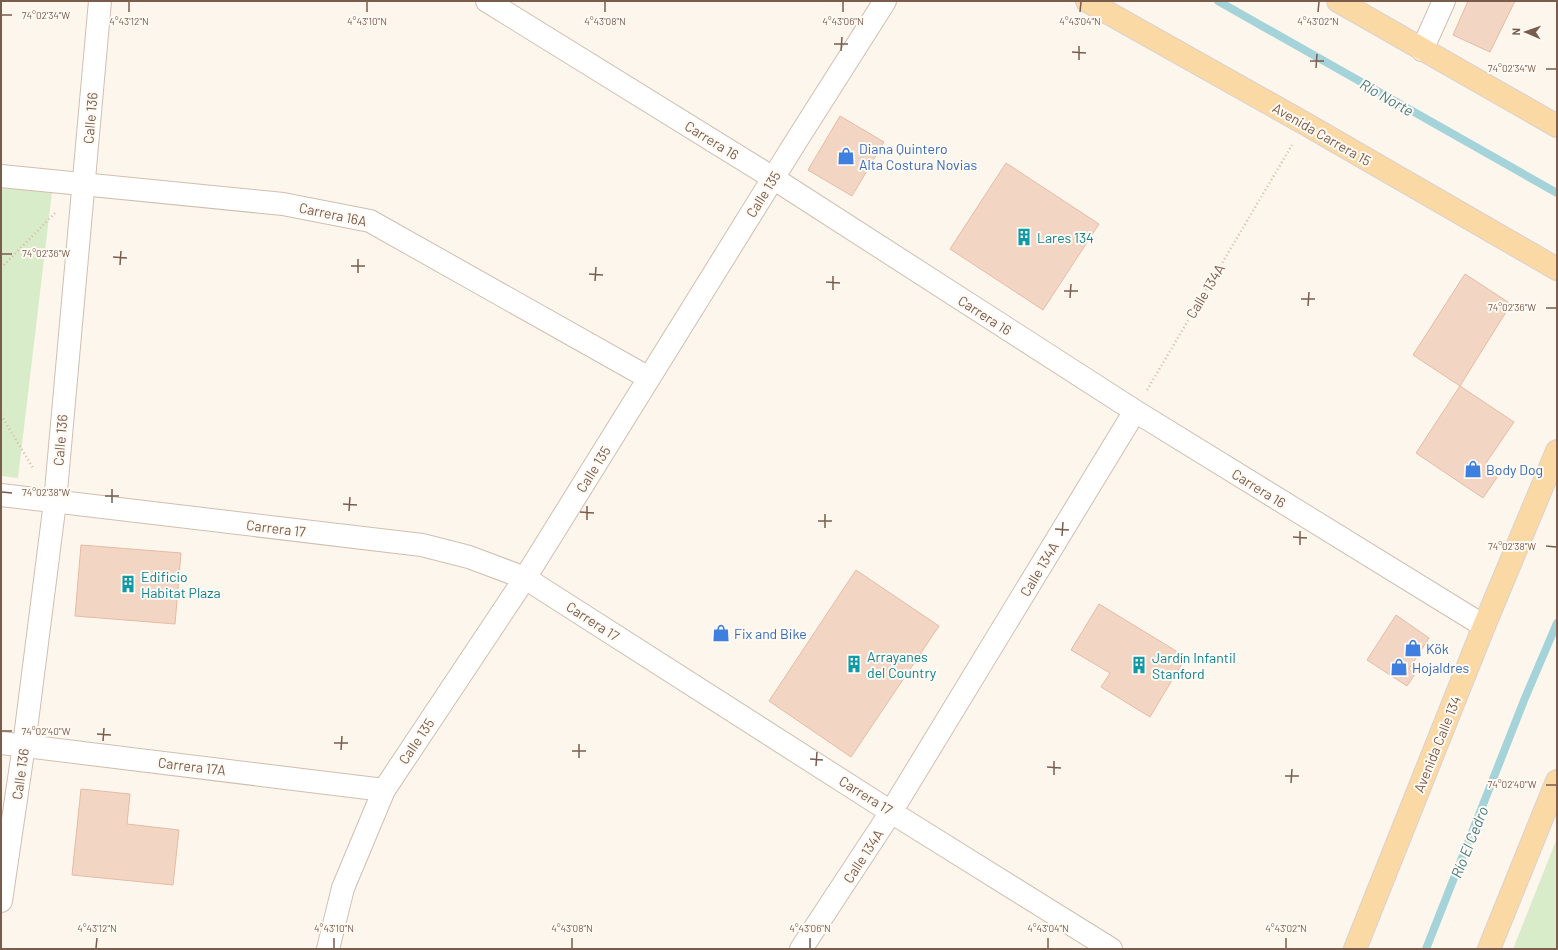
<svg xmlns="http://www.w3.org/2000/svg" width="1558" height="950" font-family="Barlow,sans-serif">
  <rect width="100%" height="100%" fill="#fdf6ec"/>
  <path fill="#d8ecc9" d="M1 188 52 192 18 478 1 476Z
    M1557 838V949H1513Z"/>
  <g fill="none" stroke-linecap="round" stroke-linejoin="round">
    <path stroke="#a5d3da" stroke-width="8" d="M1218 1 1557 193
      M1426 949 1525 698 1557 623"/>
  </g>
  <path fill="#f3d5c3" stroke="#e6bba3" d="M1468 1H1515L1490 52 1453 35Z
    M840 116 884 142 852 196 808 170Z
    M1006 163 1099 224 1043 310 950 249Z
    M1465 274 1511 304 1460 386 1413 355Z
    M1460 386 1514 422 1486 463 1500 473 1483 498 1416 453Z
    M81 545 181 553 175 624 75 616Z
    M856 570 939 626 851 757 769 701Z
    M1099 604 1186 657 1150 717 1101 687 1110 673 1071 650Z
    M1396 615 1429 638 1409 669 1415 674 1407 686 1367 660Z
    M81 789 130 794 127 824 179 830 173 885 72 875Z"/>
  <g fill="none" stroke-linecap="round" stroke-linejoin="round">
    <g stroke="#d1beb0" stroke-width="24">
      <path id="minor" d="M487 1 773 178 1135 411 1484 626
        M1422 50 1444 1
        M1 176 283 204 370 221 649 378
        M1 495 422 545 469 557 525 578 891 812 1111 949
        M1 743 384 790
        M1 901 24 745 55 502 100 1
        M328 949 343 888 384 790 525 578 795 143 885 1
        M801 949 891 812 1135 411"/>
    </g>
    <g stroke="#dad1cd" stroke-width="24">
      <path id="major" d="M1087 1 1304 123 1557 269
        M1338 1 1557 126
        M1355 949 1484 626 1557 451
        M1489 949 1557 781"/>
    </g>
    <path stroke="#d9b8a5" stroke-width="2.5" stroke-dasharray="1 3" stroke-linecap="butt" d="M1 268 55 213
      M1147 390 1292 145
      M1 415 33 468"/>
    <use href="#minor" stroke="#fff" stroke-width="22"/>
    <use href="#major" stroke="#fbd9a5" stroke-width="22"/>
  </g>
  <path fill="none" stroke="#7a5c4d" stroke-width="1.5" d="M129 12V2M367 12V2M605 12V2M843 12V2M1080 12 1081 2M1318 12 1319 2M2 15H12M834 44H848M841 51 842 37M1072 52 1086 53M1079 60V46M1310 61H1324M1316 68 1317 54M1546 69H1556M2 254H12M113 257 127 258M120 265 121 251M351 266H365M358 273V259M589 274 603 275M595 281 596 267M826 282 840 283M833 290V276M1064 291H1078M1070 298 1071 284M1301 299H1315M1308 306 1309 292M1546 308H1556M2 492 12 493M105 496H119M112 503V489M343 504 357 505M349 511 350 497M580 512 594 513M587 520V506M818 521H832M825 528V514M1055 529 1069 530M1062 536 1063 522M1293 537 1307 538M1300 545V531M1546 546 1556 547M2 731H12M97 734 111 735M103 741 104 728M334 743H348M341 750 342 736M572 751H586M579 758V744M810 759 823 760M816 766 817 752M1047 767 1061 768M1054 775V761M1285 776H1299M1291 783 1292 769M1546 785H1556M96 948 97 938M334 948V938M572 948V938M810 948V938M1048 948V938M1286 948V938"/>
  <defs>
    <g id="shop-bare" transform="scale(1.38)"><path d="M-5-2.5h2.3a2.7 3.5 0 0 1 5.4 0H5L5.5 6h-11ZM-1.5-2.5h3a1.5 2.3 0 0 0-3 0Z" fill="#3f7fe0" stroke="#fffaf3" stroke-width="2.5" paint-order="stroke"/></g>
    <g id="building-bare" transform="scale(1.38)"><path d="M-4-6H4V6H1V3H-1V6H-4ZM-2.5-4.3h1.7v1.8h-1.7ZM.8-4.3h1.7v1.8H.8ZM-2.5-1h1.7V.8h-1.7ZM.8-1h1.7V.8H.8Z" fill="#0f9aa8" stroke="#fffaf3" stroke-width="2.5" paint-order="stroke"/></g>
  </defs>
  <g fill-rule="evenodd">
    <use href="#shop-bare" x="846" y="156"/>
    <use href="#building-bare" x="1024" y="237"/>
    <use href="#shop-bare" x="1473" y="469"/>
    <use href="#building-bare" x="128" y="584"/>
    <use href="#shop-bare" x="721" y="633"/>
    <use href="#shop-bare" x="1413" y="648"/>
    <use href="#building-bare" x="854" y="664"/>
    <use href="#building-bare" x="1139" y="665"/>
    <use href="#shop-bare" x="1399" y="667"/>
  </g>
  <g text-anchor="middle" dominant-baseline="central" stroke-width="4" stroke-linejoin="round" paint-order="stroke">
    <g font-size="14" fill="#7a5c4d" stroke="#fffaf3">
      <text transform="translate(90 118) rotate(-85)">Calle 136</text>
      <text transform="translate(1322 134) rotate(30)">Avenida Carrera 15</text>
      <text transform="translate(712 140) rotate(32)">Carrera 16</text>
      <text transform="translate(763 194) rotate(-58)">Calle 135</text>
      <text transform="translate(333 214) rotate(12)">Carrera 16A</text>
      <text transform="translate(1205 291) rotate(-59)">Calle 134A</text>
      <text transform="translate(985 315) rotate(33)">Carrera 16</text>
      <text transform="translate(60 440) rotate(-85)">Calle 136</text>
      <text transform="translate(593 469) rotate(-58)">Calle 135</text>
      <text transform="translate(1259 488) rotate(32)">Carrera 16</text>
      <text transform="translate(276 528) rotate(7)">Carrera 17</text>
      <text transform="translate(1039 569) rotate(-59)">Calle 134A</text>
      <text transform="translate(593 621) rotate(33)">Carrera 17</text>
      <text transform="translate(416 741) rotate(-56)">Calle 135</text>
      <text transform="translate(1437 744) rotate(-68)">Avenida Calle 134</text>
      <text transform="translate(192 766) rotate(7)">Carrera 17A</text>
      <text transform="translate(20 774) rotate(-82)">Calle 136</text>
      <text transform="translate(866 795) rotate(32)">Carrera 17</text>
      <text transform="translate(863 856) rotate(-57)">Calle 134A</text>
    </g>
    <g font-size="14" fill="#366cbe" stroke="#fffaf3" text-anchor="start">
      <text x="859" y="148">Diana Quintero<tspan x="859" dy="16">Alta Costura Novias</tspan></text>
      <text x="1486" y="469">Body Dog</text>
      <text x="734" y="633">Fix and Bike</text>
      <text x="1426" y="648">Kök</text>
      <text x="1412" y="667">Hojaldres</text>
    </g>
    <g font-size="14" fill="#0d838f" stroke="#fffaf3" text-anchor="start">
      <text x="1037" y="237">Lares 134</text>
      <text x="141" y="576">Edificio<tspan x="141" dy="16">Habitat Plaza</tspan></text>
      <text x="867" y="656">Arrayanes<tspan x="867" dy="16">del Country</tspan></text>
      <text x="1152" y="657">Jardín Infantil<tspan x="1152" dy="16">Stanford</tspan></text>
    </g>
    <g font-size="15" font-style="italic" fill="#437c86" stroke="#fffaf3">
      <text transform="translate(1387 97) rotate(30)">Río Norte</text>
      <text transform="translate(1469 842) rotate(-68)">Río El Cedro</text>
    </g>
  </g>
  <g font-size="10" text-anchor="middle" fill="#7a5c4d" stroke="#fffaf3" stroke-width="4" stroke-linejoin="round" paint-order="stroke">
    <text x="46" y="19">74°02'34"W</text>
    <text x="129" y="25">4°43'12"N</text>
    <text x="367" y="25">4°43'10"N</text>
    <text x="605" y="25">4°43'08"N</text>
    <text x="843" y="25">4°43'06"N</text>
    <text x="1080" y="25">4°43'04"N</text>
    <text x="1318" y="25">4°43'02"N</text>
    <text x="1512" y="72">74°02'34"W</text>
    <text x="46" y="257">74°02'36"W</text>
    <text x="1512" y="311">74°02'36"W</text>
    <text x="46" y="496">74°02'38"W</text>
    <text x="1512" y="550">74°02'38"W</text>
    <text x="46" y="735">74°02'40"W</text>
    <text x="1512" y="788">74°02'40"W</text>
    <text x="97" y="932">4°43'12"N</text>
    <text x="334" y="932">4°43'10"N</text>
    <text x="572" y="932">4°43'08"N</text>
    <text x="810" y="932">4°43'06"N</text>
    <text x="1048" y="932">4°43'04"N</text>
    <text x="1286" y="932">4°43'02"N</text>
  </g>
  <rect width="1558" height="950" fill="none" stroke="#7a5c4d" stroke-width="4"/>
  <g transform="translate(1526 32) rotate(272)" stroke="#fffaf3" stroke-width="3" paint-order="stroke">
  <path d="M0-3L7 15L0 10L-7 15Z" fill="#7a5c4d"/>
  <text y="-6" font-size="11" font-weight="bold" text-anchor="middle" fill="#7a5c4d">N</text>
  </g>
</svg>
